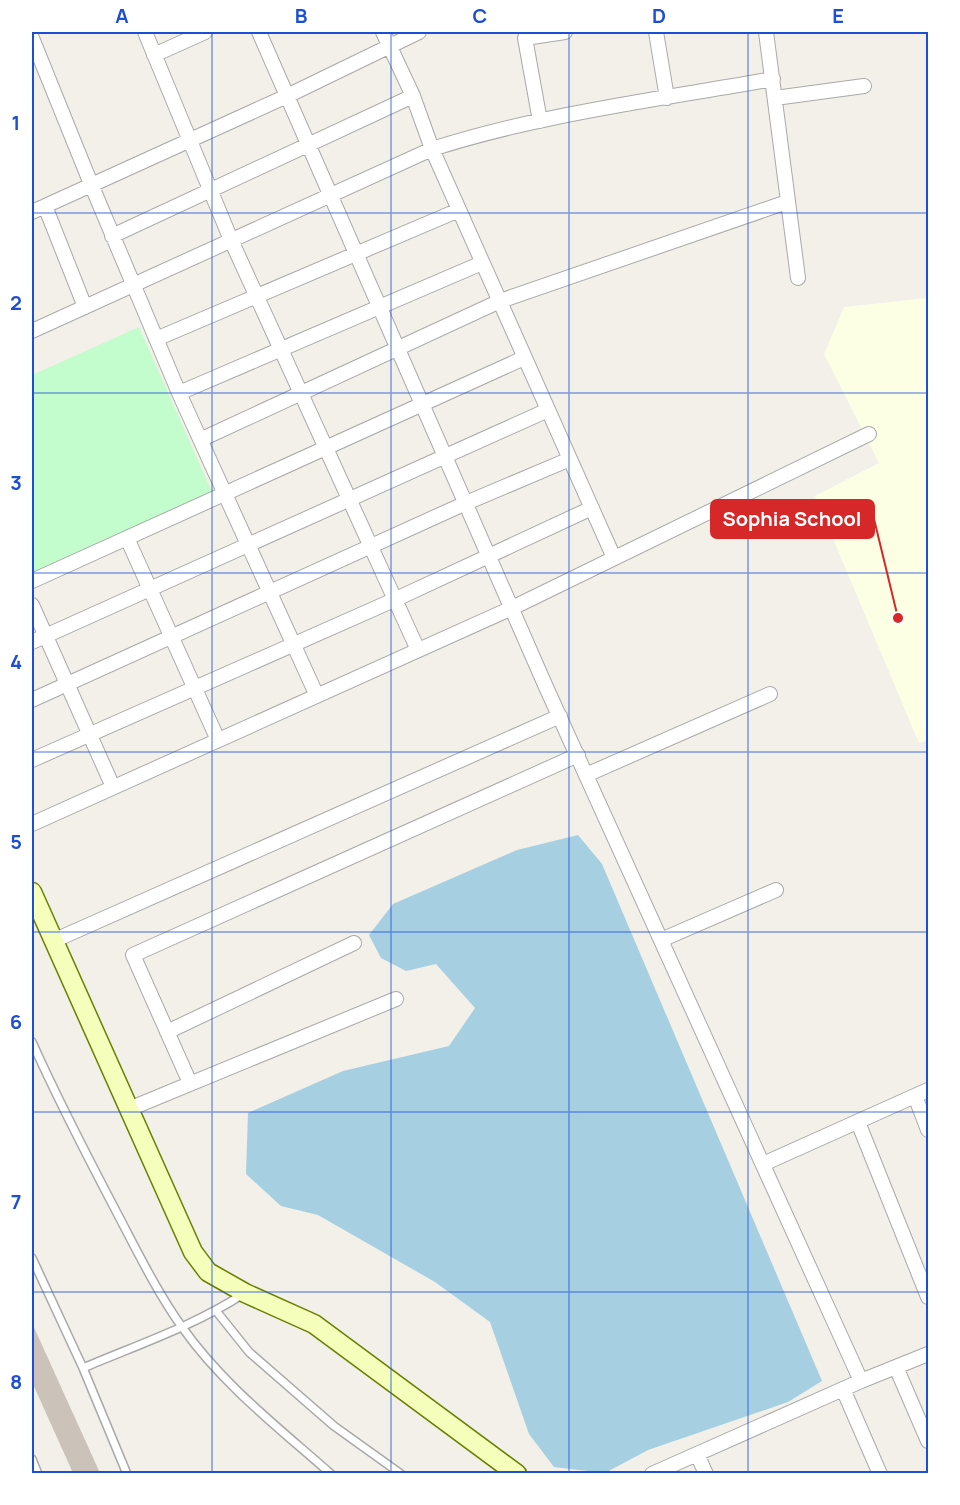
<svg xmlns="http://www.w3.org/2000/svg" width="960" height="1505" font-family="Manrope,sans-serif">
  <rect width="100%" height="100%" fill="#f2f0e8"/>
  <path fill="#fdffe4" d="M928 298V740L919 743 815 496 879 463 824 354 844 307Z"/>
  <path fill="#c4fdcd" d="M139 327 216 501 32 575V375Z"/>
  <path fill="#a6cfe2" d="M578 835 602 864 822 1381 788 1402 648 1450 605 1473 554 1467 529 1434 490 1322 435 1282 318 1215 281 1206 246 1174 248 1113 343 1071 449 1046 475 1008 436 964 406 971 381 958 369 935 393 904 517 850Z"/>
  <path fill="#cbc3ba" d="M32 1323 100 1473H73L32 1382Z"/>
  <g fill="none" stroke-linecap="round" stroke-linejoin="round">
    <g stroke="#a9a9a9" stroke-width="10">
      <path id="lane" d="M32 1042C58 1100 87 1156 117 1213 137 1251 157 1292 182 1327 222 1384 279 1428 331 1474
        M32 1258 83 1368 127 1474
        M217 1312 249 1352 334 1426 401 1474
        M83 1368C137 1345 194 1326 243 1294
        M32 1459 38 1474"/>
    </g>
    <g stroke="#a9a9a9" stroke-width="16">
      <path id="street" d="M145 32 231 240 418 650
        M259 32 546 687 861 1381
        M383 32 413 96 432 149 614 558
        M656 32 667 98
        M766 32 798 278
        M32 38 91 184 179 393 317 696
        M154 55 205 32
        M775 98 864 86
        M540 121 525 38 565 32
        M45 206 85 307
        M32 212 287 96 419 32
        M112 236 413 96
        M32 331 432 149C541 114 660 99 773 79
        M156 339 459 210
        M179 393 482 263
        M202 439 500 301 787 202
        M127 538 218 740
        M32 581 524 358
        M32 605 113 787
        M32 642 548 410
        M32 700 466 503 570 459
        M32 760 394 600 592 508
        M586 775 770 694
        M32 824 512 608 869 434
        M661 940 776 890
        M53 941 560 716
        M167 1032 354 943
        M190 1083 133 955 578 755
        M915 1096 928 1130
        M129 1109 396 999
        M858 1122 928 1297
        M763 1164 928 1090
        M896 1367 928 1441
        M843 1389 880 1474
        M697 1454 706 1474
        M652 1474 861 1381 928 1354"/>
    </g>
    <g stroke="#688100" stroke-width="21">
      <path id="secondary" d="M32 892 193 1252 208 1272 245 1293 314 1324 517 1474"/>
    </g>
    <use href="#lane" stroke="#fff" stroke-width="7"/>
    <use href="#street" stroke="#fff" stroke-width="14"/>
    <use href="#secondary" stroke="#f5feba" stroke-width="18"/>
  </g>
  <path fill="none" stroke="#1d4ed8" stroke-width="1.5" stroke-opacity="0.55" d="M212 32V1474M391 32V1474M569 32V1474M748 32V1474M32 213H928M32 393H928M32 573H928M32 752H928M32 932H928M32 1112H928M32 1292H928"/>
  <path fill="none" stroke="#d62828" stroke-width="2" d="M898 618L874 519"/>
  <circle fill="#d62828" stroke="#fff" stroke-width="2" cx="898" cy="618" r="6"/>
  <rect fill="#d62828" stroke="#d62828" stroke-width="2" x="711" y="500" width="163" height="38" rx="6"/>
  <g font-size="20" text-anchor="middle" font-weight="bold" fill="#fff">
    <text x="792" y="526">Sophia School</text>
  </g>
  <rect width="960" height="1505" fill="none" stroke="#ffffff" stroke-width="66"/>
  <rect x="33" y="33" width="894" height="1439" fill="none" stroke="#1d4ed8" stroke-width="2"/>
  <g font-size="20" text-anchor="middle" font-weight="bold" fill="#1d4ed8">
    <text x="122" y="23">A</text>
    <text x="301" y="23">B</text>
    <text x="480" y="23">C</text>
    <text x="659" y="23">D</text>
    <text x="838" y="23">E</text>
    <text x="16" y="130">1</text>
    <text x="16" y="310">2</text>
    <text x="16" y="490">3</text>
    <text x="16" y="669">4</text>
    <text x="16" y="849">5</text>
    <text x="16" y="1029">6</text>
    <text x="16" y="1209">7</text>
    <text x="16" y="1389">8</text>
  </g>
</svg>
